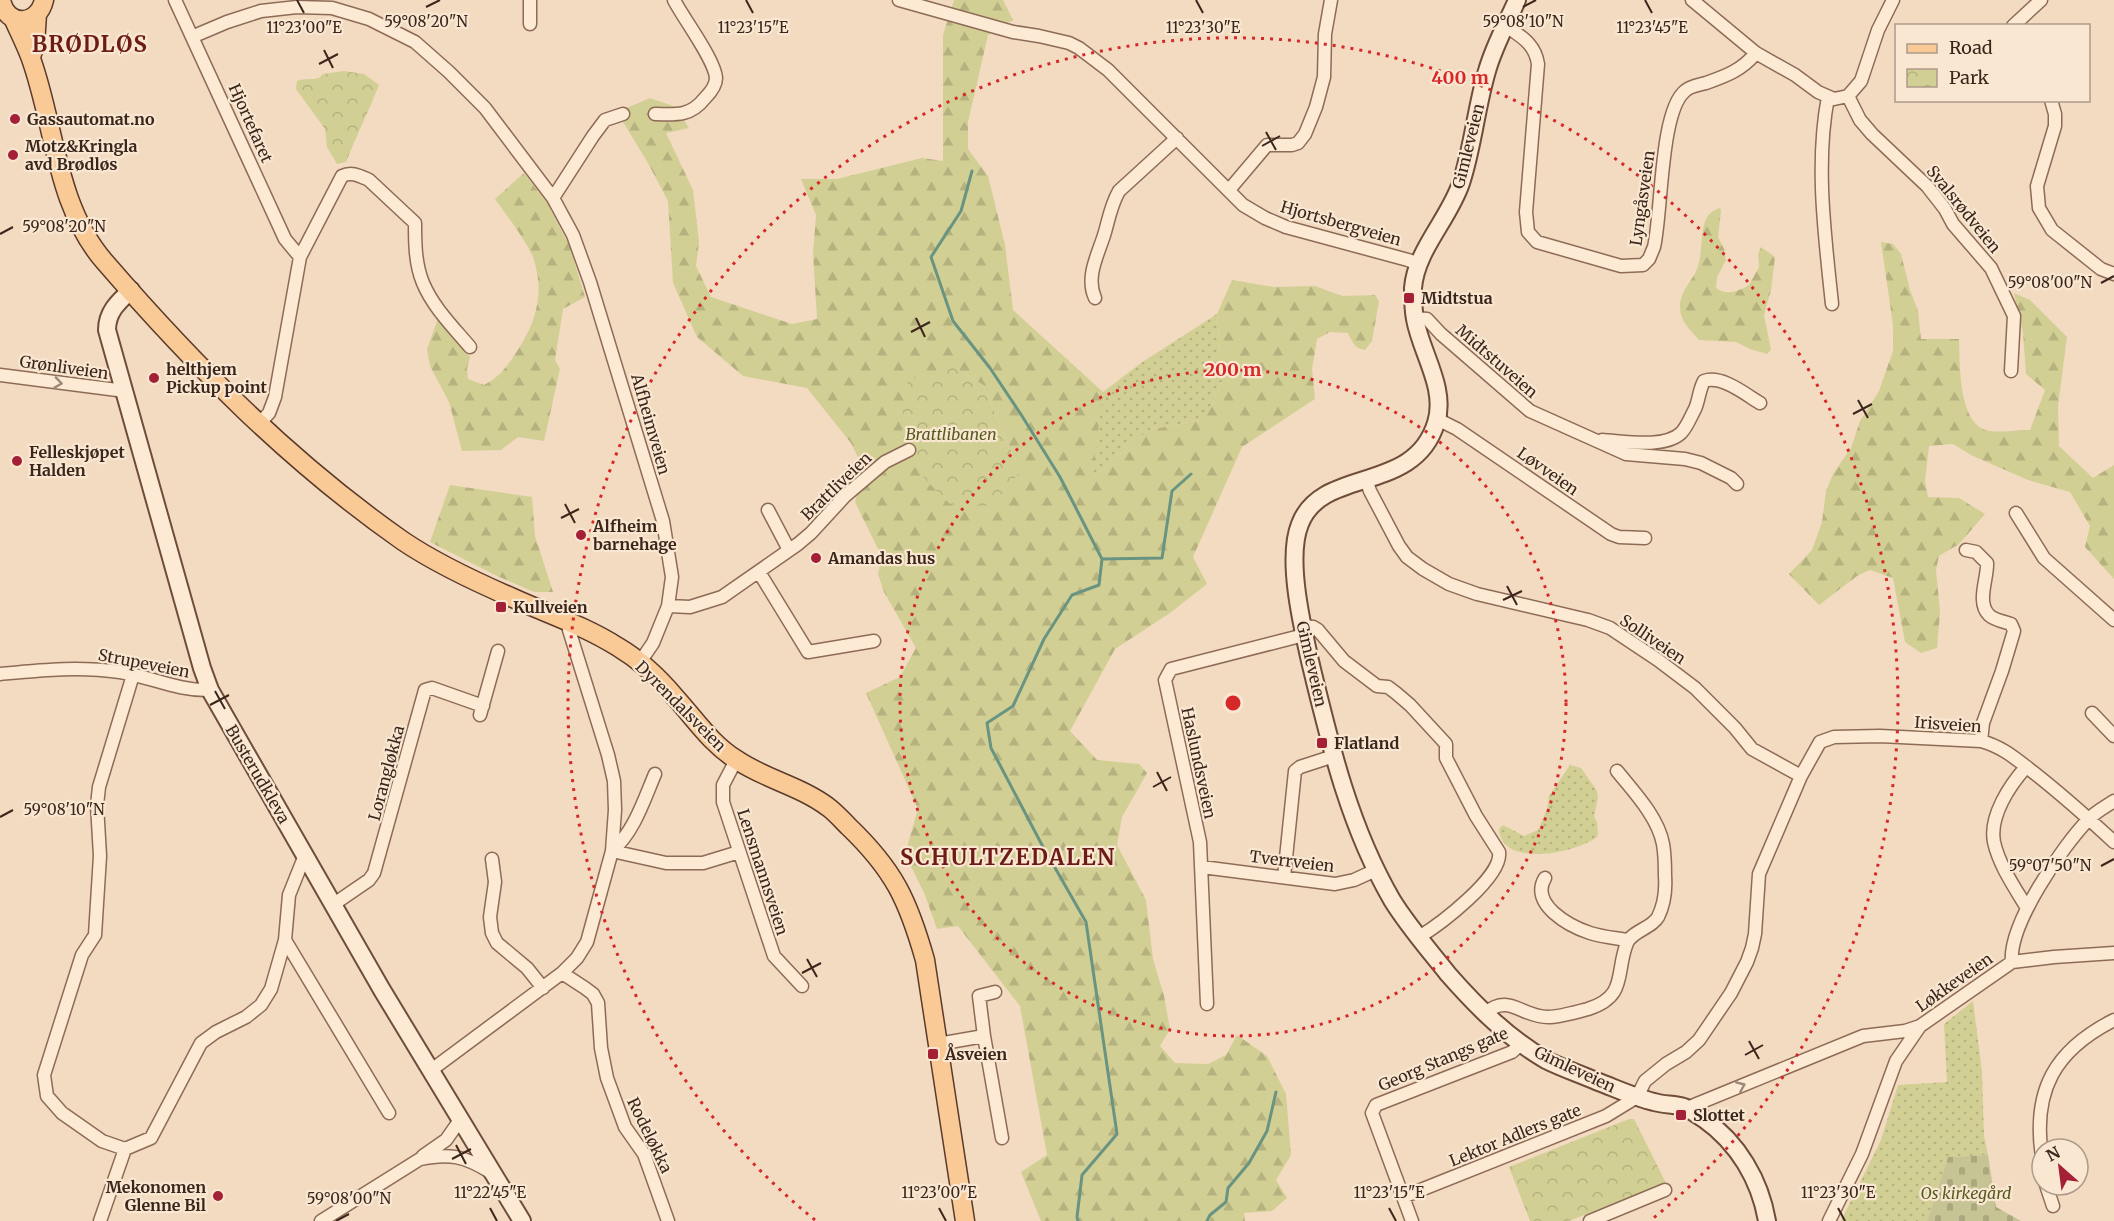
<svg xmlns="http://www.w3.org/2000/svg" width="2114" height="1221" font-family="Merriweather,serif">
  <defs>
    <pattern id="grass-dots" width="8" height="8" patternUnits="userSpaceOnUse" patternTransform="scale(1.5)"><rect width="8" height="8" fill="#d2cf94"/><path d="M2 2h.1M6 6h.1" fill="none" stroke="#b5b27f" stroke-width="1.8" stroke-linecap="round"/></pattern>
    <pattern id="forest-firs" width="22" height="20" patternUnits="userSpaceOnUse" patternTransform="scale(1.5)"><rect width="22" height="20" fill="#d2cf94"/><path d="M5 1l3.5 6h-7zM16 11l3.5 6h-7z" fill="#b5b27f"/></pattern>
    <pattern id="cemetery-stones" width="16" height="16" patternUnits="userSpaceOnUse" patternTransform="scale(1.5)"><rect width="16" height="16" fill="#c6c394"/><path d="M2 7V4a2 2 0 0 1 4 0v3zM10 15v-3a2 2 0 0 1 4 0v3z" fill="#aba77f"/></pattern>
    <pattern id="park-crowns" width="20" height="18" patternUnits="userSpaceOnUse" patternTransform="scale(1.5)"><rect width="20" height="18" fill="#d2cf94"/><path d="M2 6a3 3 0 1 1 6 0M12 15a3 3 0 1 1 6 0" fill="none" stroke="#b5b27f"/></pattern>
  </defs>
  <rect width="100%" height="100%" fill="#f2dbc1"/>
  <path fill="url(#grass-dots)" d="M1217 314 1222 382 1205 419 1149 430 1091 479 1103 392 1141 363Z
    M1570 765 1581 768 1597 791 1598 798 1594 816 1597 822 1598 836C1578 853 1501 869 1499 829L1503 825 1524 836 1538 830 1547 810 1549 796Z
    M1973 1001 1982 1072 1984 1136 1988 1155 1948 1157 1927 1221H1841L1881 1140 1898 1085 1947 1082 1944 1024Z"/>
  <path fill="url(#forest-firs)" fill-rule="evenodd" d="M954 0H1003L1013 20 988 35 968 122V149L988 176 1005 245 1013 310 1103 392 1092 478 1149 430 1205 419 1222 382 1217 314 1232 280 1274 287 1315 286 1342 296 1375 295 1379 301 1372 341 1365 350C1354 348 1353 343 1348 333L1330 332 1317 339 1312 369 1315 399 1242 447 1193 557 1207 584 1170 613 1115 649 1070 731 1097 760 1139 764 1147 773 1122 817 1117 845 1146 900 1153 959 1164 996 1170 1029 1160 1046 1175 1063 1208 1064 1226 1055 1237 1035 1267 1056 1286 1094 1291 1155 1276 1180 1287 1198 1272 1211 1244 1213 1245 1221H1041L1021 1172 1047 1155 1020 1006 958 926 937 929 925 895 905 854 918 809 866 693 900 677 916 648 884 592 878 574 882 557 855 502 864 470 851 443 807 388 743 376 697 337 673 283 668 201 648 163 617 112 650 98 676 107 689 128 666 133 693 190 699 242 696 266 711 297 792 324 817 319 813 254 816 215 801 179H837L922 158 943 161V35ZM954 367 983 385 1020 472Z
    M524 173 547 203 570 247 585 297 563 309 555 360 560 369 544 441 518 437 501 450 462 451 449 402 430 366 427 349 439 316 470 357 467 369 468 379 484 385C502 376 511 361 521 345 538 317 544 289 533 257 527 242 505 213 495 199Z
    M1720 208 1721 210 1718 237 1724 249 1726 260 1717 277 1716 288C1727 296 1739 291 1749 285L1759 267 1758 254 1761 247 1775 257 1771 290 1764 315 1771 350 1767 354 1750 349 1736 342 1699 340C1691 331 1680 321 1680 308 1679 291 1694 280 1698 266 1703 251 1700 233 1706 219 1709 213 1714 210 1720 208Z
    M1881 242 1893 244 1901 254 1910 290 1918 311 1921 339H1959C1960 363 1958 417 1983 429 1992 434 2018 430 2030 430L2045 390 2026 374 2023 333 2014 293 2030 300 2067 337 2058 406 2059 446 2093 478 2114 465V579L2085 547 2090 526 2070 492 2028 480 1973 456 1953 444 1929 446 1925 481 1928 497 1959 498 1985 514 1959 544 1939 556 1936 570 1940 612 1937 648 1921 653 1905 642 1893 578 1870 570 1857 576 1819 605 1789 574 1812 550 1822 522 1826 491 1833 474 1851 448 1860 421 1879 391 1893 351V325Z
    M450 485 532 497 535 536 553 592H534L497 576 430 542Z"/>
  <path fill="url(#cemetery-stones)" d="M1988 1155 1996 1207 2021 1221H1927L1948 1157Z"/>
  <path fill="url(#park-crowns)" d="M344 71 364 74 379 85C369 111 356 136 346 162L337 164 327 147 325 129 296 89 297 81C305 78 311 80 319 78L323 74Z
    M954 367 983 385 1020 472 992 506 950 504C939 493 908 464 905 450 899 427 904 403 908 380Z
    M1629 1119H1634L1666 1183 1569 1221H1530L1509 1167Z"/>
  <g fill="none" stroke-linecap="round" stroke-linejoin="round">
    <path stroke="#6a9482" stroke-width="3" d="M972 171 961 211 931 257 953 321 990 368 1022 416 1060 477 1102 559
      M1078 1221 1077 1217 1082 1175 1117 1134 1086 922 1042 845 991 748 987 723 1013 706 1044 639 1072 595 1099 585 1102 559 1162 558 1172 491 1191 474
      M1207 1221 1210 1215 1226 1202 1228 1188 1249 1163 1267 1131 1276 1092"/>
    <g stroke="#8e6b56" stroke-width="15">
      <path id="street" d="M175 0 285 239 300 257 342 176C352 171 360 176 369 180L415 223C415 242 415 264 423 283 433 307 453 327 470 347
        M530 0V24
        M899 0 1013 32 1039 36 1069 43 1079 48 1108 70 1243 205 1265 218 1286 227 1408 260 1419 264
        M1692 0 1756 53 1795 75 1818 92 1834 99 1848 96 1860 120 1872 134 1927 186 1945 209 1953 224 1991 268 2014 316 2011 371
        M1506 26C1522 37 1535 44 1538 64L1526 212 1528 232 1537 242 1621 266 1643 265 1649 259 1654 247C1662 213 1660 111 1685 91 1690 86 1699 85 1706 83 1726 76 1742 70 1756 53
        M2013 26 2041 0
        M194 36 227 22 261 11 297 7 332 8 369 19 415 42 449 72 485 108 553 198 573 235 590 282 663 521 672 577 668 606 653 643 640 662
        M1848 96 1861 81 1878 30 1893 0
        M1828 97C1815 165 1825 236 1832 304
        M2051 100 2055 114V126L2037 186 2039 208 2052 230 2101 269 2114 274
        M655 114C677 115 691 116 705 98 710 93 716 85 716 78 715 60 683 18 674 0
        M1229 190 1267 145H1292L1298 143 1305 134 1316 107 1324 77 1325 34 1331 0
        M553 198 593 136 605 120 623 114
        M1095 298C1085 276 1099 253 1105 232 1109 218 1111 205 1119 191L1177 138
        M1414 318 1427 319 1441 334 1530 411 1626 454 1685 459 1701 463 1731 478 1737 484
        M0 375 125 391
        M1437 419 1457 429 1611 534 1619 537 1645 538
        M259 424 269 413 275 397 300 257
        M1602 440C1623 441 1664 449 1681 433 1687 427 1691 416 1695 409 1699 400 1699 390 1704 381 1722 375 1745 394 1760 403
        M1366 479 1370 491 1399 546 1407 557 1423 569 1449 584 1477 594 1588 620 1610 628 1658 660 1695 688 1735 728 1752 749 1801 776
        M768 510 789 550
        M2016 513 2044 558 2114 620
        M1966 550 1976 552 1987 563C1988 578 1976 602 1989 615 1994 620 2005 622 2011 624L2014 631 2002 671 1983 723 1981 741
        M759 572 808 652 874 641
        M668 606 690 607 722 597 798 544 811 533 845 496 885 462 909 450
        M1303 626 1313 627 1318 630 1344 661 1377 686 1388 687 1396 693 1410 705 1446 744V758L1476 816 1499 852C1503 877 1439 925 1419 937
        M0 674C42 670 78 666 120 672 151 677 178 691 210 690
        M133 675 99 787 97 805 100 856 95 935 82 955 44 1075 47 1096 62 1113 102 1141 125 1149 151 1138 201 1043 216 1032 246 1017 261 1005 271 989 285 940 289 895 305 855
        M2092 713 2114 736
        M480 715 498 651
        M736 760 723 785V802L774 956 802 986
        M2026 767C2010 785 1989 816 1994 842 1999 865 2015 888 2027 908
        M612 851 666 863H703L739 852
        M612 851C634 832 644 800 655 774
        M492 859 495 882 490 917 492 933 497 943 527 968 543 988
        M1202 867 1335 884 1354 880 1376 870
        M1284 877 1295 771 1300 767 1334 756
        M1545 878C1529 904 1569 926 1590 933 1602 937 1616 938 1628 940
        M334 904 369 880 374 873 425 690 432 688 483 706
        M285 940 389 1113
        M2012 962C2008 925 2062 847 2088 820 2095 812 2105 807 2114 801
        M562 973 585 988 593 994 598 1003 601 1048 607 1078 625 1127 644 1154 668 1221
        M1207 1004 1200 842 1165 680 1171 669 1304 635
        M1485 1013C1510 993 1521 1017 1548 1017 1560 1017 1576 1012 1588 1009 1628 996 1615 973 1627 943 1632 931 1652 928 1658 917 1664 905 1666 890 1665 876 1665 866 1665 855 1663 844 1658 817 1634 792 1617 771
        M984 1036 979 996 995 992
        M938 1044 984 1036 1002 1138
        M430 1071 562 973 577 958 587 942 612 851 615 810 614 781 608 755 569 630 572 622
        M1687 1108 1863 1036 1905 1031 1920 1026
        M423 1156 446 1140 460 1120
        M2042 1157C2032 1090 2055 1050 2114 1020
        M2046 1185 2053 1206
        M1403 1197 1606 1116 1637 1097 1645 1081 1666 1064 1686 1052 1699 1040 1731 993 1747 962 1752 948 1755 934 1759 874 1801 776 1820 742 1834 737 1880 736 1981 741C2003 747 2016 759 2033 772 2061 794 2088 818 2114 842
        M100 1221 125 1149
        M321 1221 420 1159C449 1153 465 1156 490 1172
        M1412 1221 1372 1113 1376 1105 1512 1052 1521 1044
        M1590 1221 1665 1190
        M1829 1221 1862 1154 1896 1061 1920 1026 2012 962 2054 957 2114 953"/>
    </g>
    <g stroke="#704c3a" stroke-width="20">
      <path id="secondary" d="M1517 0C1507 23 1494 46 1487 71 1476 108 1473 147 1461 183 1449 219 1416 250 1413 288 1413 298 1413 309 1415 319 1421 353 1447 388 1436 423 1414 495 1322 466 1300 524 1286 558 1302 625 1310 661 1330 744 1349 826 1392 900 1408 926 1429 950 1448 974 1477 1007 1508 1038 1546 1060 1562 1068 1580 1074 1596 1081 1615 1088 1634 1097 1654 1102 1664 1105 1674 1104 1684 1107 1691 1110 1697 1115 1704 1119 1738 1143 1760 1180 1767 1221
        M131 290C118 302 107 312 107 330L202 668 210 690 382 990 522 1221"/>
    </g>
    <g stroke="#5b3a2b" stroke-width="21">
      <path id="primary" d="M1 0C6 27 38 27 44 0
        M13 18C19 31 25 43 30 56 55 123 55 204 104 261 194 365 290 462 403 541 437 564 476 582 513 598 548 614 585 626 618 647 640 660 659 678 675 697 695 719 711 744 737 760 765 779 800 786 828 807 835 812 842 820 848 826 894 870 908 900 925 960L965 1221
        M31 57 35 44 37 14"/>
    </g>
    <use href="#street" stroke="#fcead5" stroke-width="12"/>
    <use href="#secondary" stroke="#fcead5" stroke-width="16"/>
    <use href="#primary" stroke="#f9ca95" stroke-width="18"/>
  </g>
  <defs><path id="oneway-chevron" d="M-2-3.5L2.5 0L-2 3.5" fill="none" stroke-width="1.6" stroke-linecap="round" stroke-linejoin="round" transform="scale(1.5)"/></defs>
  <g stroke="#9c8878">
    <use href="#oneway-chevron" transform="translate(58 383) rotate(8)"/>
    <use href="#oneway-chevron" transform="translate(1741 1086) rotate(-23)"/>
  </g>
  <path fill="none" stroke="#3c261c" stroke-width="2" d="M297 0 304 13M746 0 753 13M1196 0 1203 13M1645 0 1652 13M426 7 440 0M1523 7 1536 0M324 50 333 68M319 64 338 54M1266 132 1276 150M1262 146 1280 136M0 234 13 227M2101 283 2114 276M916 318 925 337M911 332 930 322M1858 400 1868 418M1853 414 1872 404M565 504 575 523M561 518 579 509M1507 586 1517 605M1503 600 1522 591M215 691 225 709M210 705 229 695M1157 772 1167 791M1153 787 1171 777M0 817 13 810M2101 866 2114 859M807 959 817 977M802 973 821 963M1749 1041 1759 1059M1745 1055 1763 1045M456 1145 466 1164M452 1159 471 1149M490 1208 497 1221M939 1208 946 1221M1389 1208 1396 1221M1838 1208 1845 1221M336 1221 349 1214"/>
  <g fill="none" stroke="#d62828" stroke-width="3" stroke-dasharray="3 6">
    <circle cx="1233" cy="703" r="333"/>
    <path d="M815 1220A665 665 0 1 1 1651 1220"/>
  </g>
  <g fill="#a32036" stroke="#f9e7d1" stroke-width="2">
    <circle cx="15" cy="119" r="6"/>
    <circle cx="13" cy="155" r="6"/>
    <rect x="1403" y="292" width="12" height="12" rx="3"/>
    <circle cx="154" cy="378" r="6"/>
    <circle cx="17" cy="461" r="6"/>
    <circle cx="581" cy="535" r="6"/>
    <circle cx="816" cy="558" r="6"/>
    <rect x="495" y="601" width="12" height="12" rx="3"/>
    <rect x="1316" y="737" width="12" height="12" rx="3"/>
    <rect x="927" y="1048" width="12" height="12" rx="3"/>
    <rect x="1675" y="1109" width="12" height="12" rx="3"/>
    <circle cx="218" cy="1196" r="6"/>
  </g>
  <g text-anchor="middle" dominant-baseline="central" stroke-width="4.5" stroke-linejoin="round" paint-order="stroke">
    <g font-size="16" font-weight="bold" fill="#3c261c" stroke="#f9e7d1" text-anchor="start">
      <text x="27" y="119">Gassautomat.no</text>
      <text x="25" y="146">Motz&amp;Kringla<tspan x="25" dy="18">avd Brødløs</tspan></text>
      <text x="1421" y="298">Midtstua</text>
      <text x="166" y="369">helthjem<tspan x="166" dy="18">Pickup point</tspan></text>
      <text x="29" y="452">Felleskjøpet<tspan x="29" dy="18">Halden</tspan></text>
      <text x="593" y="526">Alfheim<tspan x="593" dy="18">barnehage</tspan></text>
      <text x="828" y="558">Amandas hus</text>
      <text x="513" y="607">Kullveien</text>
      <text x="1334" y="743">Flatland</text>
      <text x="945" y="1054">Åsveien</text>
      <text x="1693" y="1115">Slottet</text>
      <text x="206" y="1187" text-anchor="end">Mekonomen<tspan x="206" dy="18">Glenne Bil</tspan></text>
    </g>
    <g font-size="16" fill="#3c261c" stroke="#f9e7d1">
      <text transform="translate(251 123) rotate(66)">Hjortefaret</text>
      <text transform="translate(1468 146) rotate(-76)">Gimleveien</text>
      <text transform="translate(1642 198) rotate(-82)">Lyngåsveien</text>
      <text transform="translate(1964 209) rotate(51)">Svalsrødveien</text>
      <text transform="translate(1341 223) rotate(16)">Hjortsbergveien</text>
      <text transform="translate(1497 361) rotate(41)">Midtstuveien</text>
      <text transform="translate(64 367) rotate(8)">Grønliveien</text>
      <text transform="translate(651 424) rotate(74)">Alfheimveien</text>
      <text transform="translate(1548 471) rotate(35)">Løvveien</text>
      <text transform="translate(836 486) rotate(-44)">Brattliveien</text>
      <text transform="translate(1653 639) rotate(34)">Solliveien</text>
      <text transform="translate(144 663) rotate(11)">Strupeveien</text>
      <text transform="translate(1312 664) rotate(77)">Gimleveien</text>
      <text transform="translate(681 706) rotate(45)">Dyrendalsveien</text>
      <text transform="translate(1948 724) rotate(4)">Irisveien</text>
      <text transform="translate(1199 763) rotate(78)">Haslundsveien</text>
      <text transform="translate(386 773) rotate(-75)">Lorangløkka</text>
      <text transform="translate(258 774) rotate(60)">Busterudkleva</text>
      <text transform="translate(1292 861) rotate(7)">Tverrveien</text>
      <text transform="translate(763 872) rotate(72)">Lensmannsveien</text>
      <text transform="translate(1954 982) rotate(-35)">Løkkeveien</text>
      <text transform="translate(1443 1059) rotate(-23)">Georg Stangs gate</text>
      <text transform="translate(1575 1069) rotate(25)">Gimleveien</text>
      <text transform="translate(650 1135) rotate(64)">Rodeløkka</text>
      <text transform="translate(1515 1135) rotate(-22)">Lektor Adlers gate</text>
    </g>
    <g font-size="16" font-style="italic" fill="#565b21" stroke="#f9e7d1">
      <text x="951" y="434">Brattlibanen</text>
      <text x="1966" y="1193">Os kirkegård</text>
    </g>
    <g font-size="22" font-weight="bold" letter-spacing="1.5" fill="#6d1b17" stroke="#f9e7d1">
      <text x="90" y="44">BRØDLØS</text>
      <text x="1008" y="857">SCHULTZEDALEN</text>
    </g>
  </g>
  <g font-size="15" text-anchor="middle" fill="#3c261c" stroke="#f9e7d1" stroke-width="4.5" stroke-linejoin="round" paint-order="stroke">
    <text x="426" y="27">59°08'20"N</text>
    <text x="1523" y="27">59°08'10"N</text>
    <text x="304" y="33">11°23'00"E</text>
    <text x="753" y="33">11°23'15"E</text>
    <text x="1203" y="33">11°23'30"E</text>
    <text x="1652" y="33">11°23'45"E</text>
    <text x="64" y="232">59°08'20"N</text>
    <text x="2050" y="288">59°08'00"N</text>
    <text x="64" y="815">59°08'10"N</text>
    <text x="2050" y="871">59°07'50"N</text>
    <text x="490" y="1198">11°22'45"E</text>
    <text x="939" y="1198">11°23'00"E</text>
    <text x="1389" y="1198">11°23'15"E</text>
    <text x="1838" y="1198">11°23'30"E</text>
    <text x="349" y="1204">59°08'00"N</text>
  </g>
  <circle cx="1233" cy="703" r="9" fill="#d62828" stroke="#f9e7d1" stroke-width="3"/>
  <g font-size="18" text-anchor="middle" font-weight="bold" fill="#d62828" stroke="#f9e7d1" stroke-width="4.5" stroke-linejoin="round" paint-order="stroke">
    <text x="1460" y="84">400 m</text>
    <text x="1233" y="376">200 m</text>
  </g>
  <rect x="1895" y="24" width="195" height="78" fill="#f9e7d1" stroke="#ad9a89" stroke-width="1.5"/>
  <rect x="1907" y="44" width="30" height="9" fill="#f9ca95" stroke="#ad9a89" stroke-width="1.5"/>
  <text x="1949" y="54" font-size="18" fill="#3c261c">Road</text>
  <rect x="1907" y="69" width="30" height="18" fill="url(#park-crowns)" stroke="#ad9a89" stroke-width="1.5"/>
  <text x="1949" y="84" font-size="18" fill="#3c261c">Park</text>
  <g transform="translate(2060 1167) rotate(332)"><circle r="28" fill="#f9e7d1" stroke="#ad9a89" stroke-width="1.5"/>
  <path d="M0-4.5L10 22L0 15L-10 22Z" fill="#a32036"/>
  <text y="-9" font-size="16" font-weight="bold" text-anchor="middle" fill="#3c261c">N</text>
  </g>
</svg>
